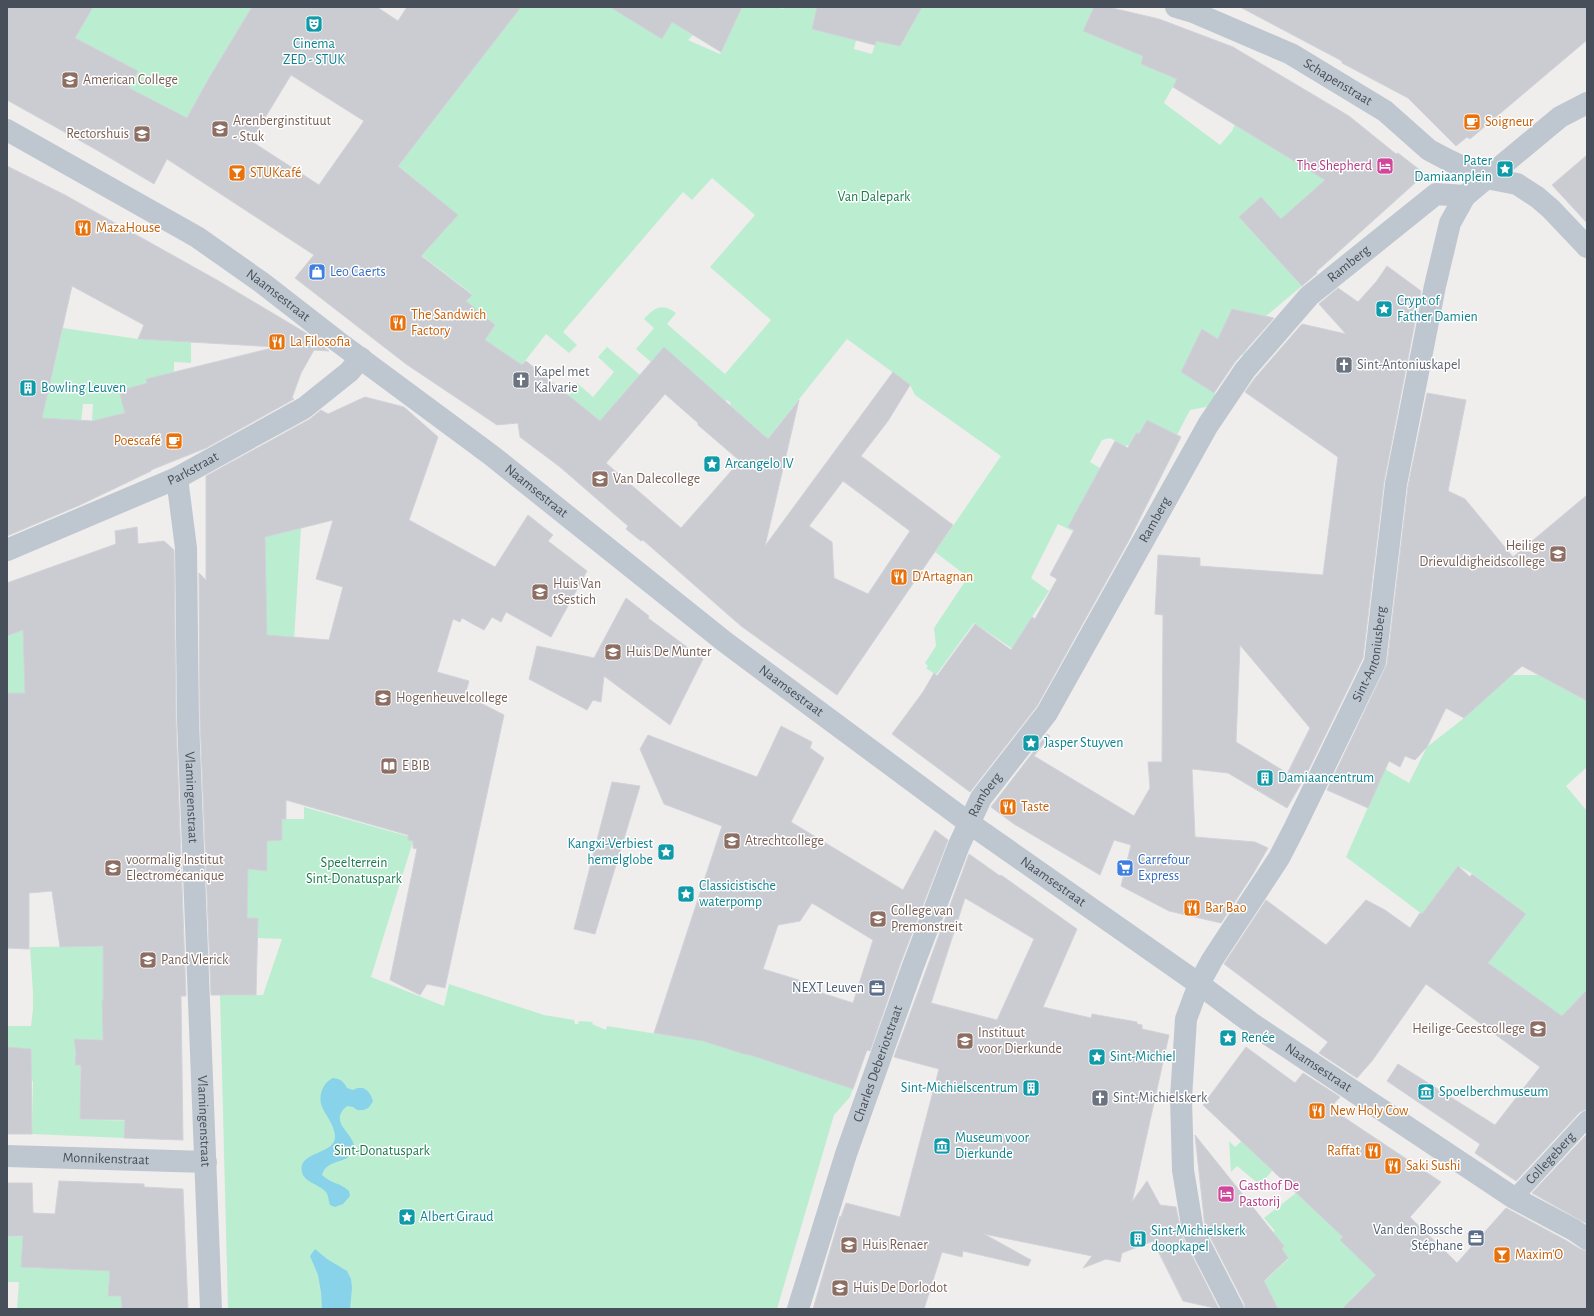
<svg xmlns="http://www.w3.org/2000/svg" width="1594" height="1316" font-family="'Alegreya Sans',sans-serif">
  <rect width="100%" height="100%" fill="#f0eded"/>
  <path fill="#bbeed1" d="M93 7H252L209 78 187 118 129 88 138 71 75 38Z
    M521 7H610L662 39 672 22 693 35 688 40 720 54 742 7H777L783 9 784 7H817L812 29 856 40 854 49 872 54 876 41 900 46 922 7H1094L1083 31 1143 56 1141 64 1177 79 1164 103 1220 145 1232 131 1238 118 1347 168 1281 219 1261 197 1239 217 1302 286 1266 316 1232 309 1226 323 1253 337 1244 356 1203 329 1181 372 1219 396 1211 406 1190 410 1177 435 1147 420 1139 434 1135 433 1129 446 1126 445V447L1110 438 1102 440 1090 462 1115 477 1083 536 1058 524 1031 578 1049 591 1021 634 1029 660 974 623 936 675 926 668 928 666 925 663 936 646 934 628 968 577 935 552 1001 456 915 395 910 385 847 339 765 442V436L730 405 731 403 727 400 725 402 651 362 636 349 654 328 644 319C655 307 662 303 676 313L667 324 725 374 771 320 710 267 755 215 712 178 692 200 683 192 563 332 577 345 569 353 546 334 522 365 485 340 495 325 466 301 472 294 421 255 458 215 394 162 423 134Z
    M63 328 138 339 191 342V363L174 362V372L146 379 147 383 125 413 92 421 93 404H83L79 442 36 443Z
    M607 347 640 375 582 443 568 395 577 383 593 397 614 372 598 357Z
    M259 511 290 525 291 531 301 528 293 656 267 657 265 546Z
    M23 630V647H47L27 693H7V636Z
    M1511 675H1538L1587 701V767L1566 786 1587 811V990L1562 1016 1488 963 1526 914 1473 874 1458 866 1422 914 1346 857 1385 769 1409 783 1427 747 1464 718Z
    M304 807 414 838 371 977 444 1006 449 984 544 1015 574 1020 575 1024H578L579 1021 593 1022 592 1024 606 1030 607 1026 683 1038 684 1034 780 1064 853 1089 850 1097 834 1115 777 1309H228L220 995H263L282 939 257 938 247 918 237 868 267 871V841L282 819H304Z
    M115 946 103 1000H102L103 1026 137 1040 74 1039 76 1053 75 1065H81L80 1079H98L99 1106H80V1119L125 1121 124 1138 32 1134 33 1081 7 1080V1026H31L33 1009V993L30 947Z
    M1252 1132 1278 1164 1260 1185 1237 1166 1231 1172 1229 1141 1235 1147Z
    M1296 1193 1349 1232 1340 1240 1355 1255 1392 1278 1371 1300 1359 1291 1342 1309H1278L1273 1299 1247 1298 1288 1259 1282 1249 1284 1246 1273 1232 1275 1231 1264 1218Z
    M7 1236 32 1237 113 1271 109 1283 108 1295 121 1296 122 1309H17L19 1282H7Z"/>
  <path fill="#88d2ea" d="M333 1078C341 1079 343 1081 347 1088L353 1090C363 1084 370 1091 373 1101 369 1109 365 1111 357 1110L353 1107 347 1106C327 1123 355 1133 354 1148 352 1165 327 1157 322 1175 332 1184 341 1183 349 1191L350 1196 343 1204 335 1207 330 1205C328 1200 329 1195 325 1191 318 1184 304 1182 302 1172 297 1151 335 1155 335 1137 335 1127 328 1118 323 1109 317 1098 322 1083 333 1078Z
    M315 1249 327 1259 347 1271 351 1279 352 1288 350 1309H322L321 1292 318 1275 310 1256Z"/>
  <path fill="#caccd2" stroke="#d1d3d9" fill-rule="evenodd" d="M7 7H93L75 38 138 71 129 88 187 118 209 78 252 7H377L398 21 407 7H521L398 166 458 215 421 256 472 295 466 301 495 325 485 340 522 365 526 361 600 421 664 347 768 439 799 400 765 546 893 372 910 385 888 421 861 456 953 525 837 695 741 626 643 540 641 541 626 529 628 526 560 467 520 437 518 423 497 425 406 364 295 278 314 255 167 159 154 184 95 149 7 100ZM291 75 364 121 319 185 251 141ZM665 394 698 423V425L740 461 681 528 606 463ZM843 481 910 531 868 594 834 578 832 542 809 526Z
    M610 7H742L721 52 672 22 662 39Z
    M817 7H922L900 46 876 41 875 45 812 29Z
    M1094 7 1112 8 1159 19 1233 47 1349 116 1396 154 1398 153 1425 174 1316 272 1317 273 1302 286 1239 217 1261 197 1281 219 1325 180 1173 87 1177 79 1141 64 1143 56 1083 31Z
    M1240 7H1587V40L1470 139 1467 137 1456 146 1408 98 1342 63V61Z
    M1587 155V223L1552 185Z
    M7 166 65 195 217 280 306 333 329 351 314 350 301 373 292 398 294 399 206 448 151 470V471L80 505 7 536ZM72 286 144 325 138 339 276 347 146 379 147 383 119 391 125 413 92 421 42 418Z
    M1387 266 1421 291 1384 482 1363 658 1304 779 1288 772 1310 728 1240 645 1236 742 1302 782 1287 808 1228 773 1192 769 1195 837 1255 842 1268 848 1253 874 1221 923 1169 911 1121 886 1131 845 1114 840 1100 875 1014 824 991 807 1047 734 1050 736 1034 756 1134 816 1150 788 1148 762H1162L1163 615 1155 614 1158 555 1200 558V566L1323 575 1338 457 1245 392 1255 378 1302 324 1346 334 1319 304 1338 288 1358 302 1376 282Z
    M1232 309 1274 318 1235 362 1214 393 1181 372 1202 329 1218 339Z
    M1427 393 1466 400 1448 491 1465 499 1513 557 1587 495V701L1522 666 1464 718 1446 708 1427 747 1415 760 1405 756 1400 767 1389 761 1368 808 1327 790 1387 664 1408 486Z
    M365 397 404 407 438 437 409 520 495 567 528 515 553 535 548 541 587 571 551 637 506 612 501 622 492 617 484 630 462 618 460 622 453 619 437 672 469 681 465 695 504 715 445 988 427 984 420 995 390 980 417 849 413 848V841L408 840V835L286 800V819H282V840L267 841V871L248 869 247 918H258L256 995H211L200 720 199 573 206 580V476L310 419 321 410 328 414ZM333 520 316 579 343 587 329 640 267 635 265 537Z
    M1147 420 1181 437 1128 542 1037 706 970 792 892 734 923 692 934 673 937 676 975 624 1011 650 1032 617 1035 619 1057 579 1050 575 1074 530 1068 527 1115 441 1128 448 1136 433 1139 434Z
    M137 527 138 544 164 541 174 550 176 720 186 996H181L183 1140 124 1138 125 1120 80 1119 81 1065H75L76 1053 74 1039 103 1040 102 1000H103V946L60 947 52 891 29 893V949L7 948V693H25L23 630 7 636V583L116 544 115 531Z
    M626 598 649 616 648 618 703 659 670 725 604 676 601 702 593 700 587 710 529 679 537 646 594 658Z
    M781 726 812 742 810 748 824 758 791 822 903 890 935 830 948 840 901 962 870 1051 867 1050 853 1089 750 1055 744 1054 703 1041 654 1033 722 826 664 804 640 749 648 735 757 777ZM812 903 873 940 853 1003 800 986 802 981 763 969 778 925 800 921Z
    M612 782 640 786 595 934 574 929Z
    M969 854 1000 876 1001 875 1077 929 1043 1007 1091 1018 1092 1014 1137 1022V1024L1142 1025V1029L1169 1035 1132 1202 1147 1181 1160 1205 1176 1207 1182 1236 1219 1309 1183 1301 1153 1241 1122 1253 1120 1262 1106 1259 1083 1268 1092 1256 984 1234 1031 1260 1028 1266 963 1251 962 1257 942 1252 924 1309H813L840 1216 841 1217 846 1203 900 1217 939 1069 894 1057ZM965 898 1034 939 997 1020 931 1003Z
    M1458 866 1470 877 1472 874 1526 914 1488 963 1562 1016 1587 990V1109L1580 1112 1516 1181 1475 1153 1480 1144 1387 1081 1398 1064 1495 1125 1540 1067 1426 984 1372 1061 1357 1078 1319 1053 1328 1042 1224 964 1266 900 1326 945 1366 900 1385 910 1410 928 1420 913 1422 914Z
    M7 1047 31 1049 32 1134H7Z
    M1246 1047 1295 1083 1303 1073 1340 1097 1330 1108 1441 1182 1410 1217 1457 1263 1506 1208 1567 1241 1580 1249 1587 1251V1309H1342L1376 1275 1340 1240 1343 1237 1203 1105Z
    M1587 1134V1224L1532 1193Z
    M1195 1135 1284 1246 1282 1249 1288 1258 1264 1281 1278 1309H1245L1244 1303 1205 1227Z
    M59 1181 144 1184V1187L183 1189 188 1309H122L121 1296H108L110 1271 21 1267 23 1236H7V1183H32L33 1213 55 1214Z"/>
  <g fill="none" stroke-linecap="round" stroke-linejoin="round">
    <path stroke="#bec7cf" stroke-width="17" id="s1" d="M1514 1198 1587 1119"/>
    <g stroke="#bec7cf" stroke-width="22">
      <path id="s2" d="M1176 7 1193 12 1291 54 1385 111 1429 150 1448 160 1486 178 1517 184 1537 197 1551 209 1587 247"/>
      <path id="s3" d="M7 130 197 237 261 282 337 341 491 455 725 642 969 823 1199 984 1254 1025 1514 1198 1574 1230 1587 1239"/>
      <path id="s4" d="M177 478 186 548 188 720 211 1309"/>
      <path id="s5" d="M7 550 177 478 304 408 349 372 361 358"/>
      <path id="s6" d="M7 1156 206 1162"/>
      <path id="s7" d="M798 1309 846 1154 913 966 959 845 981 798 1047 713 1208 425 1245 370 1309 296 1436 194 1465 196"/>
      <path id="s8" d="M1233 1309 1193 1231 1183 1170 1181 1098 1186 1019 1199 984 1212 960 1279 858 1294 829 1375 662 1396 484 1435 286 1450 223 1465 196 1560 117 1587 103"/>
    </g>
  </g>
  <defs>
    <g id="theatre-square" transform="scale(0.9)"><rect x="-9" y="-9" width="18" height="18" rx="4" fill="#0f9aa8" stroke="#fff"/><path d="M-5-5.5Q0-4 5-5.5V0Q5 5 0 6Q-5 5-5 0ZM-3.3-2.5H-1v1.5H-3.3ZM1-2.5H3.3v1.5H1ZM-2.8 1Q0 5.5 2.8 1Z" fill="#fff"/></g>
    <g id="university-square" transform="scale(0.9)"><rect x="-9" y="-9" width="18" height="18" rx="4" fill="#8d6e63" stroke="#fff"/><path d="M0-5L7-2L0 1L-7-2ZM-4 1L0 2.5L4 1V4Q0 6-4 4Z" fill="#fff"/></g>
    <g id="cafe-square" transform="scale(0.9)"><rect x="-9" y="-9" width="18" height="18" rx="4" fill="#e8710a" stroke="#fff"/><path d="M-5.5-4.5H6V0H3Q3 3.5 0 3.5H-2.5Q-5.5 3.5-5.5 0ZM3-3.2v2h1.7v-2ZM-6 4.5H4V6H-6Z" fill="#fff"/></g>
    <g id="hotel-square" transform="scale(0.9)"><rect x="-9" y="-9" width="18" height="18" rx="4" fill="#d1479c" stroke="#fff"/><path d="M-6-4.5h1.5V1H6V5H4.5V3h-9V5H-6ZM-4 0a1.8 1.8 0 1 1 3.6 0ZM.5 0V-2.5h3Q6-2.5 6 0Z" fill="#fff"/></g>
    <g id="sight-square" transform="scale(0.9)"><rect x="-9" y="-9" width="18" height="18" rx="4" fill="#0f9aa8" stroke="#fff"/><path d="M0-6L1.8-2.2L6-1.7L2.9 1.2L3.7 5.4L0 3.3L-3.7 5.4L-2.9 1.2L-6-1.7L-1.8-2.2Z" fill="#fff"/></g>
    <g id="bar-square" transform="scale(0.9)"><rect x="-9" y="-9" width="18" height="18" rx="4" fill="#e8710a" stroke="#fff"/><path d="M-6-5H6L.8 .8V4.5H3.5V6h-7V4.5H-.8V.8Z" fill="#fff"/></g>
    <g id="restaurant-square" transform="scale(0.9)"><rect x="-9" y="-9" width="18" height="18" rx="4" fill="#e8710a" stroke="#fff"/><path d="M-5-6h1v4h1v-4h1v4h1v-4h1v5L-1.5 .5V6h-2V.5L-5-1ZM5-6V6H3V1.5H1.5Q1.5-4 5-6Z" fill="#fff"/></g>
    <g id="shop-square" transform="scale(0.9)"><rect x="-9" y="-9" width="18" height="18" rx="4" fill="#3f7fe0" stroke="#fff"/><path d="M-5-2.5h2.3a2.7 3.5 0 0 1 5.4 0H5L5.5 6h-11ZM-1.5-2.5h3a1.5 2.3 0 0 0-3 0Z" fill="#fff"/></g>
    <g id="church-square" transform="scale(0.9)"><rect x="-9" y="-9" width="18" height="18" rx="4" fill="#6b7280" stroke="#fff"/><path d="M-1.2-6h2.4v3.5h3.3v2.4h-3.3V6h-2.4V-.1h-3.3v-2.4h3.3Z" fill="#fff"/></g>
    <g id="building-square" transform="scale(0.9)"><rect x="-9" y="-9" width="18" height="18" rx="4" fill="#0f9aa8" stroke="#fff"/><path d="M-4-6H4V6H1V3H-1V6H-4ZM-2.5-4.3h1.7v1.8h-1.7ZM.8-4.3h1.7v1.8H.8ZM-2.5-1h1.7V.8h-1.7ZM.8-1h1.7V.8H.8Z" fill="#fff"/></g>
    <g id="school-square" transform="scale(0.9)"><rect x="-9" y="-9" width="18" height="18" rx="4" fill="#8d6e63" stroke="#fff"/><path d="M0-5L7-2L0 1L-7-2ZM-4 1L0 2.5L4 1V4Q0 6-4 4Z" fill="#fff"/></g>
    <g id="library-square" transform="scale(0.9)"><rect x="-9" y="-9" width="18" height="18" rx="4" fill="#8d6e63" stroke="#fff"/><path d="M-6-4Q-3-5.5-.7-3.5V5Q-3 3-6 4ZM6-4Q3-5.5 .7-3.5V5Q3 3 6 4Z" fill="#fff"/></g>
    <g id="supermarket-square" transform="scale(0.9)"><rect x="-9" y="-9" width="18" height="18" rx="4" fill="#3f7fe0" stroke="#fff"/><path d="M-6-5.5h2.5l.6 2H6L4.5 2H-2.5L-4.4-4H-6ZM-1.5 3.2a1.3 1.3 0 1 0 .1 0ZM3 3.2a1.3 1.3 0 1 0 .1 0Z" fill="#fff"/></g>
    <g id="office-square" transform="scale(0.9)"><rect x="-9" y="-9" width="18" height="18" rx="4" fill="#5c6f8a" stroke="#fff"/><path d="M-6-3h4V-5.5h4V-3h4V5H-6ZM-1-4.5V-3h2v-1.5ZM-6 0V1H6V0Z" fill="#fff"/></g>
    <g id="museum-square" transform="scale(0.9)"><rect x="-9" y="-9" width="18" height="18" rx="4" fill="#0f9aa8" stroke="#fff"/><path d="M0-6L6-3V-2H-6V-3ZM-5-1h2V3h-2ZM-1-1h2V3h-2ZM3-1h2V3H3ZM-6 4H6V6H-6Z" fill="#fff"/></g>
  </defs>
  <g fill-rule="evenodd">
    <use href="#theatre-square" x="314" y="24"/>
    <use href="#university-square" x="70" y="80"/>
    <use href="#cafe-square" x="1472" y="122"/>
    <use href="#university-square" x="220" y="129"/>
    <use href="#university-square" x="142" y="134"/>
    <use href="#hotel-square" x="1385" y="166"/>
    <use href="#sight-square" x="1505" y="169"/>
    <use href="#bar-square" x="237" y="173"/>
    <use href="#restaurant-square" x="83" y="228"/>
    <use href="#shop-square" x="317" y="272"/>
    <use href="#sight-square" x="1384" y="309"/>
    <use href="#restaurant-square" x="398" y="323"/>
    <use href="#restaurant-square" x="277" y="342"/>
    <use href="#church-square" x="1344" y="365"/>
    <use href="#church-square" x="521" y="380"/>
    <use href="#building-square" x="28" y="388"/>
    <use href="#cafe-square" x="174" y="441"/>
    <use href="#sight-square" x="712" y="464"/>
    <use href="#university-square" x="600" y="479"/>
    <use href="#school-square" x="1558" y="554"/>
    <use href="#restaurant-square" x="899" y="577"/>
    <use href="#university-square" x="540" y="592"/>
    <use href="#university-square" x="613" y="652"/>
    <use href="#university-square" x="383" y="698"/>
    <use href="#sight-square" x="1031" y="743"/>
    <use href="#library-square" x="389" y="766"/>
    <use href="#building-square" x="1265" y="778"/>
    <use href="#restaurant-square" x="1008" y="807"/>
    <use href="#university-square" x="732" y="841"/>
    <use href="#sight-square" x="666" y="852"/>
    <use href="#university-square" x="113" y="868"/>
    <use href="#supermarket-square" x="1125" y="868"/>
    <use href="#sight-square" x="686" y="894"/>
    <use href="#restaurant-square" x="1192" y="908"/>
    <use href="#university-square" x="878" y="919"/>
    <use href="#university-square" x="148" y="960"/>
    <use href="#office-square" x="877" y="988"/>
    <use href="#university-square" x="1538" y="1029"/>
    <use href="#sight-square" x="1228" y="1038"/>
    <use href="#university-square" x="965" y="1041"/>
    <use href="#sight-square" x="1097" y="1057"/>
    <use href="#building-square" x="1031" y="1088"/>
    <use href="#museum-square" x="1426" y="1092"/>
    <use href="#church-square" x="1100" y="1098"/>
    <use href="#restaurant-square" x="1317" y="1111"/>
    <use href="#museum-square" x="942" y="1146"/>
    <use href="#restaurant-square" x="1373" y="1151"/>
    <use href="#restaurant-square" x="1393" y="1166"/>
    <use href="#hotel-square" x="1226" y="1194"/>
    <use href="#sight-square" x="407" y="1217"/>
    <use href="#office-square" x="1476" y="1238"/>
    <use href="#building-square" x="1138" y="1239"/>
    <use href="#university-square" x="849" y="1245"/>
    <use href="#bar-square" x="1502" y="1255"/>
    <use href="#university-square" x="840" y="1288"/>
  </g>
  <g text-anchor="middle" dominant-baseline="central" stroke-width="3" stroke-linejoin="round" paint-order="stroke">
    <g font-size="14" fill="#0d838f" stroke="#fff" text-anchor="start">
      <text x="314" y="44" text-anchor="middle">Cinema<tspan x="314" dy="16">ZED - STUK</tspan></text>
      <text x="1492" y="161" text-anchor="end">Pater<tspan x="1492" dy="16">Damiaanplein</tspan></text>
      <text x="1397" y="301">Crypt of<tspan x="1397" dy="16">Father Damien</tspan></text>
      <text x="41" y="388">Bowling Leuven</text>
      <text x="725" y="464">Arcangelo IV</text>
      <text x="1044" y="743">Jasper Stuyven</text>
      <text x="1278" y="778">Damiaancentrum</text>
      <text x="653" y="844" text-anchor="end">Kangxi-Verbiest<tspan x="653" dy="16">hemelglobe</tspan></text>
      <text x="699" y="886">Classicistische<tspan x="699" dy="16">waterpomp</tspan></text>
      <text x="1241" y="1038">Renée</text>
      <text x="1110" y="1057">Sint-Michiel</text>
      <text x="1018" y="1088" text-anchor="end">Sint-Michielscentrum</text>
      <text x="1439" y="1092">Spoelberchmuseum</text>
      <text x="955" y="1138">Museum voor<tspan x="955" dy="16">Dierkunde</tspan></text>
      <text x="420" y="1217">Albert Giraud</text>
      <text x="1151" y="1231">Sint-Michielskerk<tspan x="1151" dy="16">doopkapel</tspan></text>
    </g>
    <g font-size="14" fill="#785e54" stroke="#fff" text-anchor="start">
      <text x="83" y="80">American College</text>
      <text x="233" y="121">Arenberginstituut<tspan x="233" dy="16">- Stuk</tspan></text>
      <text x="129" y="134" text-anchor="end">Rectorshuis</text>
      <text x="613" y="479">Van Dalecollege</text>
      <text x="1545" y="546" text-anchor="end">Heilige<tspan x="1545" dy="16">Drievuldigheidscollege</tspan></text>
      <text x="553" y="584">Huis Van<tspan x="553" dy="16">tSestich</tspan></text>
      <text x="626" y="652">Huis De Munter</text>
      <text x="396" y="698">Hogenheuvelcollege</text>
      <text x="402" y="766">E BIB</text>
      <text x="745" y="841">Atrechtcollege</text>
      <text x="126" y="860">voormalig Institut<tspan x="126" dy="16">Electromécanique</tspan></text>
      <text x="891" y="911">College van<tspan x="891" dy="16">Premonstreit</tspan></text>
      <text x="161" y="960">Pand Vlerick</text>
      <text x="1525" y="1029" text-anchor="end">Heilige-Geestcollege</text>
      <text x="978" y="1033">Instituut<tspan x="978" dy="16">voor Dierkunde</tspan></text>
      <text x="862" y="1245">Huis Renaer</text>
      <text x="853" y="1288">Huis De Dorlodot</text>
    </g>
    <g font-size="14" fill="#464f5a" stroke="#fff">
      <text stroke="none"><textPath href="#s2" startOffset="179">Schapenstraat</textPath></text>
      <text stroke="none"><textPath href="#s7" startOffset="1196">Ramberg</textPath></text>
      <text stroke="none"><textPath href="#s3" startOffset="318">Naamsestraat</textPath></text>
      <text stroke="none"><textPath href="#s5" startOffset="203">Parkstraat</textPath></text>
      <text stroke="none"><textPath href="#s3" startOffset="642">Naamsestraat</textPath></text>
      <text stroke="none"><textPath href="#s7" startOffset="872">Ramberg</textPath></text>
      <text stroke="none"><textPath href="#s8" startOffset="712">Sint-Antoniusberg</textPath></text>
      <text stroke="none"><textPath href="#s3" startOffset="966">Naamsestraat</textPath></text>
      <text stroke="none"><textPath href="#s7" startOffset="548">Ramberg</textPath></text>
      <text stroke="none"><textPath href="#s4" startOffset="320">Vlamingenstraat</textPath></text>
      <text stroke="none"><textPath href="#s3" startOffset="1290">Naamsestraat</textPath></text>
      <text stroke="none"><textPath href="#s7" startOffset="258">Charles Deberiotstraat</textPath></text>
      <text stroke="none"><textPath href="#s3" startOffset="1614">Naamsestraat</textPath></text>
      <text stroke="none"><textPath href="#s4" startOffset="644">Vlamingenstraat</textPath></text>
      <text stroke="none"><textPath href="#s1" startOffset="54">Collegeberg</textPath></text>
      <text stroke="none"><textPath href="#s6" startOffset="99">Monnikenstraat</textPath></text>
    </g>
    <g font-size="14" fill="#c56008" stroke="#fff" text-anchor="start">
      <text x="1485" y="122">Soigneur</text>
      <text x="250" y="173">STUKcafé</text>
      <text x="96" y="228">MazaHouse</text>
      <text x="411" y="315">The Sandwich<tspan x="411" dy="16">Factory</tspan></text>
      <text x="290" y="342">La Filosofia</text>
      <text x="161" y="441" text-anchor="end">Poescafé</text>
      <text x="912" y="577">D'Artagnan</text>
      <text x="1021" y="807">Taste</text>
      <text x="1205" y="908">Bar Bao</text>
      <text x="1330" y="1111">New Holy Cow</text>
      <text x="1360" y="1151" text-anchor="end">Raffat</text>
      <text x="1406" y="1166">Saki Sushi</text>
      <text x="1515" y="1255">Maxim'O</text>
    </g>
    <g font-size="14" fill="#b23c85" stroke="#fff" text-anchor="end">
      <text x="1372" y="166">The Shepherd</text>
      <text x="1239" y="1186" text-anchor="start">Gasthof De<tspan x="1239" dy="16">Pastorij</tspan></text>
    </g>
    <g font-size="14" fill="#187a4d" stroke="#fff">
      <text x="874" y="197">Van Dalepark</text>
      <text x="354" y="863">Speelterrein<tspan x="354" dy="16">Sint-Donatuspark</tspan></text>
      <text x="382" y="1151">Sint-Donatuspark</text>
    </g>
    <g font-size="14" fill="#366cbe" stroke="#fff" text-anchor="start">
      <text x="330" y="272">Leo Caerts</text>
      <text x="1138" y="860">Carrefour<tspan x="1138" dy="16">Express</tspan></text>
    </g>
    <g font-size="14" fill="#5b616d" stroke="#fff" text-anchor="start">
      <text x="1357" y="365">Sint-Antoniuskapel</text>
      <text x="534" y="372">Kapel met<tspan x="534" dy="16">Kalvarie</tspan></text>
      <text x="1113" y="1098">Sint-Michielskerk</text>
    </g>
    <g font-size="14" fill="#4e5e75" stroke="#fff" text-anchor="end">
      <text x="864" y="988">NEXT Leuven</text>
      <text x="1463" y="1230">Van den Bossche<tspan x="1463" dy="16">Stéphane</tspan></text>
    </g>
  </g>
  <rect width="1594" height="1316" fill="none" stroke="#464f5a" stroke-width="16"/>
</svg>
